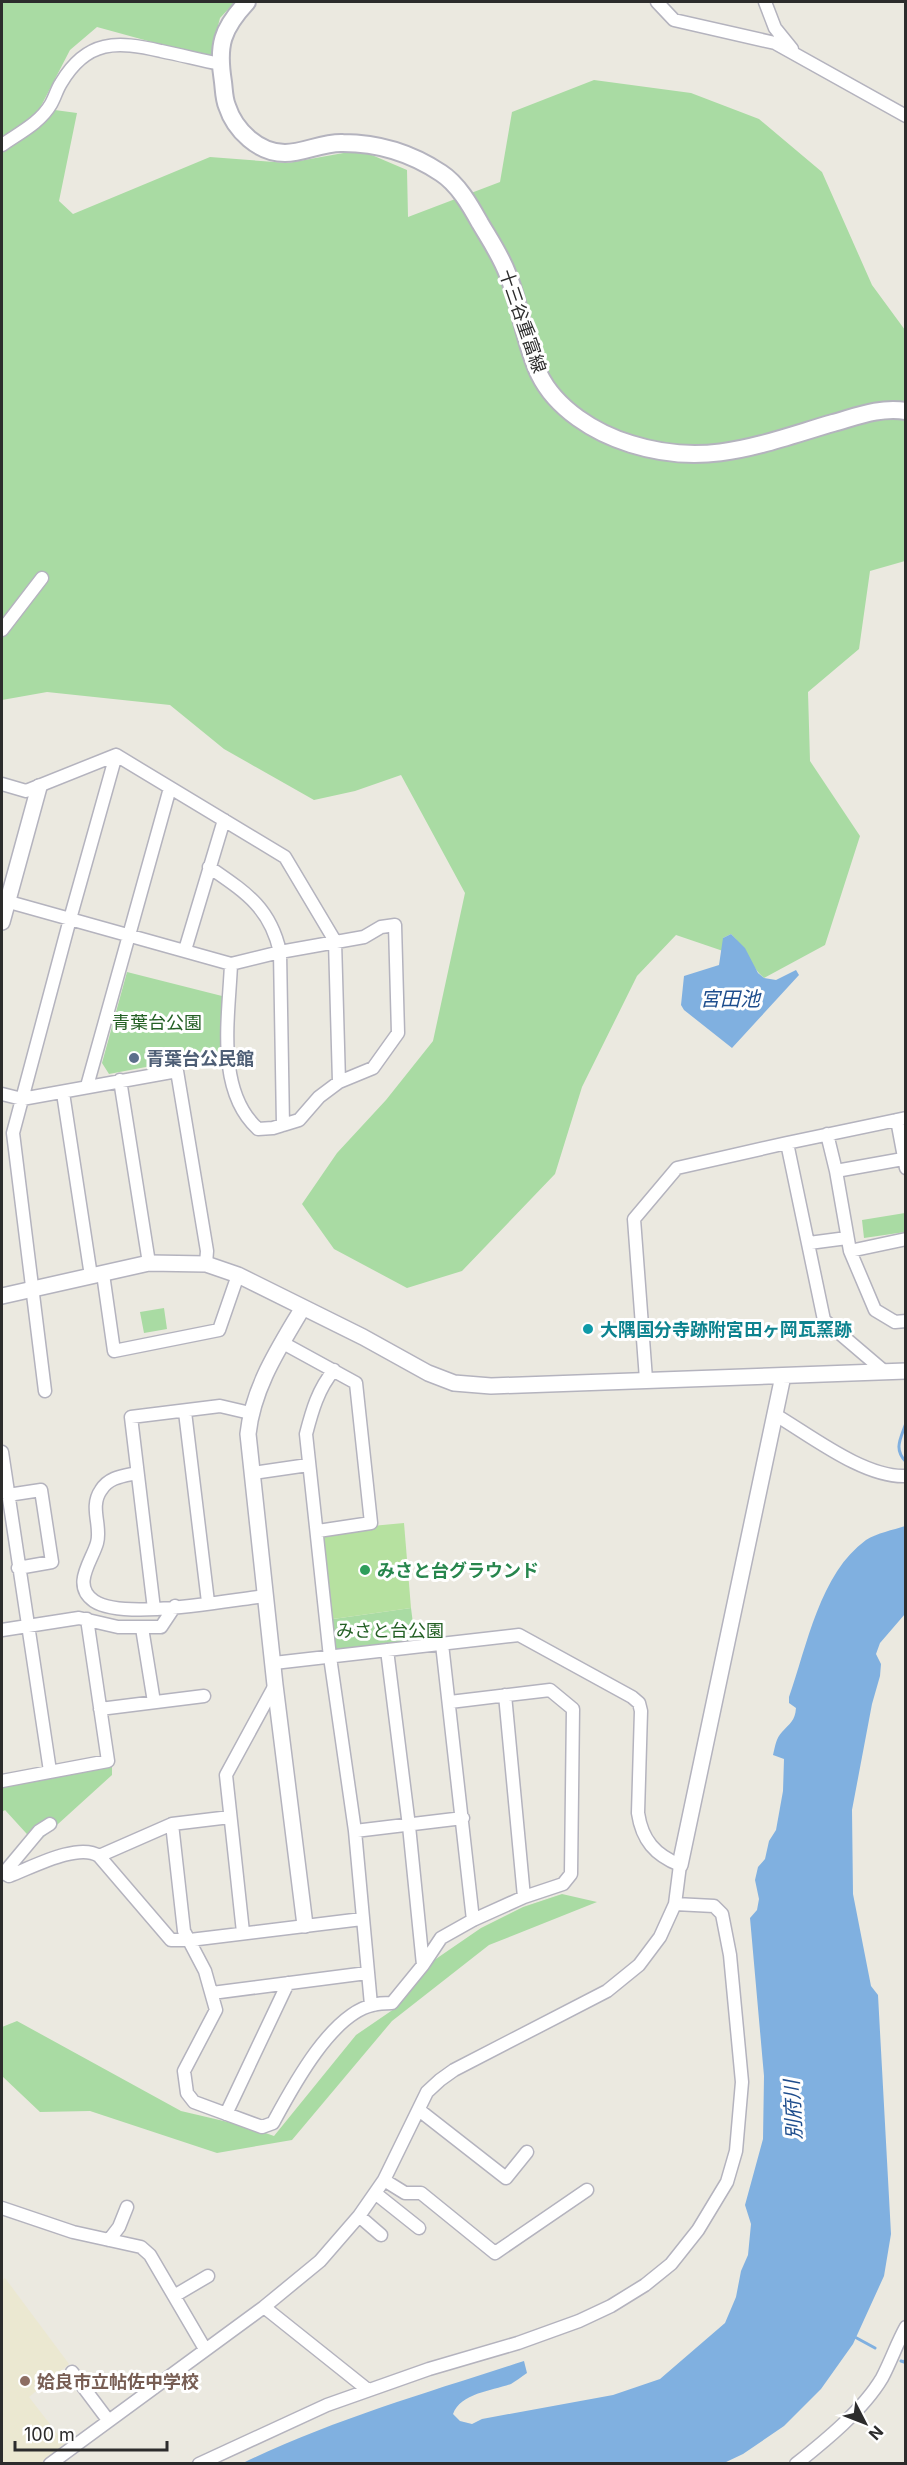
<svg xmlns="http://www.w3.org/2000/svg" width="907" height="2465" font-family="Inter,'Noto Sans JP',sans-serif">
  <rect width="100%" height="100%" fill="#ebe9e0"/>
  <path fill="#ebe8d1" d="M5 2278 69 2364 29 2397 69 2449 50 2463 2 2464V2280Z"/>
  <path fill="#a9dba3" d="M2 2H235L220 18 210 58 97 27 70 50 40 108 77 113 59 201 73 214 210 157 288 163 360 150 407 170 408 217 500 182 512 112 594 80 691 93 759 119 822 172 872 285 905 330V561L870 571 859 649 808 692 810 761 860 836 825 945 764 978C750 966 745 947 731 934L723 938V951L676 935 637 976 582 1087 555 1174 462 1271 407 1288 334 1249 302 1204 337 1153 386 1100 433 1041 465 893 401 775 355 791 314 800 224 749 170 705 47 692 2 700Z
    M127 972 226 997 225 1052 109 1074 102 1063Z
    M905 1213V1232L864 1238 862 1220Z
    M164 1308 167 1329 144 1333 140 1312Z
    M411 1608 416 1647 330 1657 326 1620Z
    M112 1766V1775L36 1844 5 1810 2 1812V1782Z
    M562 1894 597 1902 489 1945 392 2021 292 2140 217 2153 90 2111 40 2112 2 2076V2027L17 2021 181 2111 245 2126 274 2136 356 2035 394 2009 430 1963 481 1928 523 1907Z"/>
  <path fill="#b6e1a0" d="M404 1523 411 1608 326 1620 318 1531Z"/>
  <path fill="#80b0e0" d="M731 934 745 948 758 973 764 978 776 980 796 970 799 975 732 1048 684 1010 681 1005 684 976 719 965 723 938Z
    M905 1526V1614L880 1643 876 1654 881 1664 880 1676 872 1704 852 1810 853 1894 871 1986 878 1995 891 2234 884 2276 853 2344 821 2389 784 2426 743 2454 724 2463H243C332 2420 429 2392 524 2361L527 2373C521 2377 516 2381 511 2384 492 2391 461 2393 453 2414L460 2421 472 2424 482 2419 613 2395 660 2379 725 2323 736 2297 741 2271 748 2255 751 2224 745 2205 763 2139 764 2076 750 1918 757 1910 759 1899 755 1880 758 1867 765 1859 769 1841 776 1830 783 1791 784 1759 773 1755C775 1747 776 1738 782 1732 790 1723 795 1721 796 1708L789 1703V1697C807 1646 820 1573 866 1540 877 1533 893 1530 905 1526Z"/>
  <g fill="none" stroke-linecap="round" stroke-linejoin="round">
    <path stroke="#80b0e0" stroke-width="3" d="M906 1423C901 1438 893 1449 906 1462
      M853 2336 875 2348
      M901 2361 904 2362 906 2359"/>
    <g stroke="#b4b3be" stroke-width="15">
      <path id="minor" d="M657 2 674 20 775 43 906 116
        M765 2 775 28 792 49
        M2 145C19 133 40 123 51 104 55 97 57 89 61 83 87 39 117 41 161 51 181 55 200 60 220 64
        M2 630 42 578
        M2 784 26 791 116 755 285 857 335 941 339 1082
        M209 867C245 892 270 907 280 952L283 1125
        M2 900 231 964 280 952 364 937 381 927 395 925 398 1033 373 1068 339 1082 319 1097 299 1120 273 1128 258 1129C215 1090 229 1016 231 964
        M185 950 224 820
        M120 1080 149 1263
        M87 1086 170 788
        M63 1093 91 1276
        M2 1094 22 1099 177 1071 207 1251 206 1264
        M897 1120 906 1168
        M827 1134 836 1171 850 1251 875 1310 895 1322 906 1321
        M836 1171 903 1159
        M809 1243 847 1238
        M850 1251 906 1239
        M103 1274 114 1351 219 1330 238 1275
        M283 1343 356 1383 371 1523 318 1531
        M334 1370C318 1389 312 1411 306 1434L330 1657 355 1831 371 2005
        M885 1372 824 1320 787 1143 906 1118
        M646 1379 634 1219 677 1168 787 1143
        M45 1391 13 1133 70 919 116 755
        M185 1412 208 1602
        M774 1414C810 1435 864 1478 906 1476
        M2 1452 50 1771
        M137 1473C123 1476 109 1477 101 1490 89 1507 102 1526 97 1543 92 1561 71 1585 94 1601 124 1621 228 1600 266 1596
        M253 1473 308 1465
        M8 1495 41 1490 52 1562 18 1568
        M154 1609 131 1417 220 1406 250 1413
        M142 1628 154 1702
        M2 1630 79 1618 118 1627H161L175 1606
        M442 1644 473 1920
        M387 1650 409 1826 423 1965
        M505 1695 524 1897
        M100 1709 204 1696
        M2 1781 108 1761 87 1619
        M230 1817 172 1824 99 1856 171 1940H190L362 1919
        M172 1824 184 1931 205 1971 216 2010 184 2071 187 2093 194 2102 262 2127 273 2123C292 2088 331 2014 373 2005 379 2003 386 2003 392 2003L423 1965 441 1938 473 1920 524 1897 563 1884 571 1874 573 1709 550 1690 450 1702
        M355 1831 463 1818
        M4 1873 39 1831 50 1824
        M2 1874 4 1873 9 1876C31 1868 78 1842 99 1856
        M243 1932 226 1775 275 1685
        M212 1993 367 1973
        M419 2110 506 2178 527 2152
        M226 2114 288 1983
        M384 2180 405 2193H421L495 2253 587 2190
        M375 2193 419 2228
        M2 2208 73 2232 141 2247 150 2255 205 2349
        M359 2216 381 2235
        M109 2240 119 2227 127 2207
        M174 2296 208 2276
        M264 2307 368 2390
        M72 2372 108 2420
        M50 2464 264 2307 320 2261 359 2216 384 2180 427 2092 440 2080 454 2070 607 1991 639 1965 660 1937 675 1904 680 1865C655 1855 642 1840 638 1813L641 1711 639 1703 632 1697 519 1635 274 1663
        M199 2464 327 2405 429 2369 518 2343 579 2321 611 2306 645 2285 671 2264 698 2230 727 2182 736 2151 742 2082 730 1955 722 1914 714 1906 675 1904
        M796 2464C825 2441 863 2410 882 2378 891 2361 897 2343 906 2327"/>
    </g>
    <g stroke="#b4b3be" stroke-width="18">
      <path id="tertiary" d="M2 922 39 787
        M2 1296 149 1263 206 1264 238 1275 363 1337 428 1373 454 1383 491 1386 906 1371
        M302 1309C279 1348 253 1387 248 1434L275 1685 305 1925
        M680 1865 783 1376"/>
    </g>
    <g stroke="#b4b3be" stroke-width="20">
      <path id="secondary" d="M247 2C222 29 217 45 223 82 224 90 224 99 227 106 235 131 259 153 285 153 304 153 323 142 343 143 379 143 411 153 441 173 458 184 470 205 480 223 490 240 501 256 508 275 521 307 524 343 539 374 556 409 595 433 631 444 707 468 761 444 833 423 858 416 880 407 906 411"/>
    </g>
    <use href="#minor" stroke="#fff" stroke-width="12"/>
    <use href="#tertiary" stroke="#fff" stroke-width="15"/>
    <use href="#secondary" stroke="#fff" stroke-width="16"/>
  </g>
  <circle fill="#5c6f8a" stroke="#fff" stroke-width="2" cx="134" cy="1058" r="6"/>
  <circle fill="#0f9aa8" stroke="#fff" stroke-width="2" cx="588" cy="1329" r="6"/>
  <circle fill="#2e9e5b" stroke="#fff" stroke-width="2" cx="365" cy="1570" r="6"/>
  <circle fill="#8d6e63" stroke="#fff" stroke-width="2" cx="25" cy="2381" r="6"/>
  <g text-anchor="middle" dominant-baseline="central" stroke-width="6" stroke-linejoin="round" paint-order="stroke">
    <g font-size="18" fill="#2c2c2c" stroke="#fff">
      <text transform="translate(523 321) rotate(71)">十三谷重富線</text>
    </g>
    <g font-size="18" fill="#246025" stroke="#fff">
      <text x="157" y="1022">青葉台公園</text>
      <text x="390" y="1630">みさと台公園</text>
    </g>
    <g font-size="18" font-weight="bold" fill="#4e5e75" stroke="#fff" text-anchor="start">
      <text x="146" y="1058">青葉台公民館</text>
    </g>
    <g font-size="18" font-weight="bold" fill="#0d838f" stroke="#fff" text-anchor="start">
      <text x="600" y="1329">大隅国分寺跡附宮田ヶ岡瓦窯跡</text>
    </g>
    <g font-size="18" font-weight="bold" fill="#27864d" stroke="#fff" text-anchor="start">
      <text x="377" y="1570">みさと台グラウンド</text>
    </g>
    <g font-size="18" font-weight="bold" fill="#785e54" stroke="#fff" text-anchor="start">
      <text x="37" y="2381">姶良市立帖佐中学校</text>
    </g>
    <g font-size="20" font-style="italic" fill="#1e4d8d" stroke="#fff">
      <text x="730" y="999">宮田池</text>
      <text transform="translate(793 2110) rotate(-93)">別府川</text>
    </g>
  </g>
  <rect width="907" height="2465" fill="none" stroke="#2c2c2c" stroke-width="6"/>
  <g transform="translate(865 2423) rotate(132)" stroke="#ffffff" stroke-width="4.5" paint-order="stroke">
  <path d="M0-4.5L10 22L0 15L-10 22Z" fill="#2c2c2c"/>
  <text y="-9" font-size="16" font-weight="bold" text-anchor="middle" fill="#2c2c2c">N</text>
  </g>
  <path d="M15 2441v9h152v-9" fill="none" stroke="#2c2c2c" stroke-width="3"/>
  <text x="24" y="2441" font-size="18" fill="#2c2c2c" stroke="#ffffff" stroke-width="4.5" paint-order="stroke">100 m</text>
</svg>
